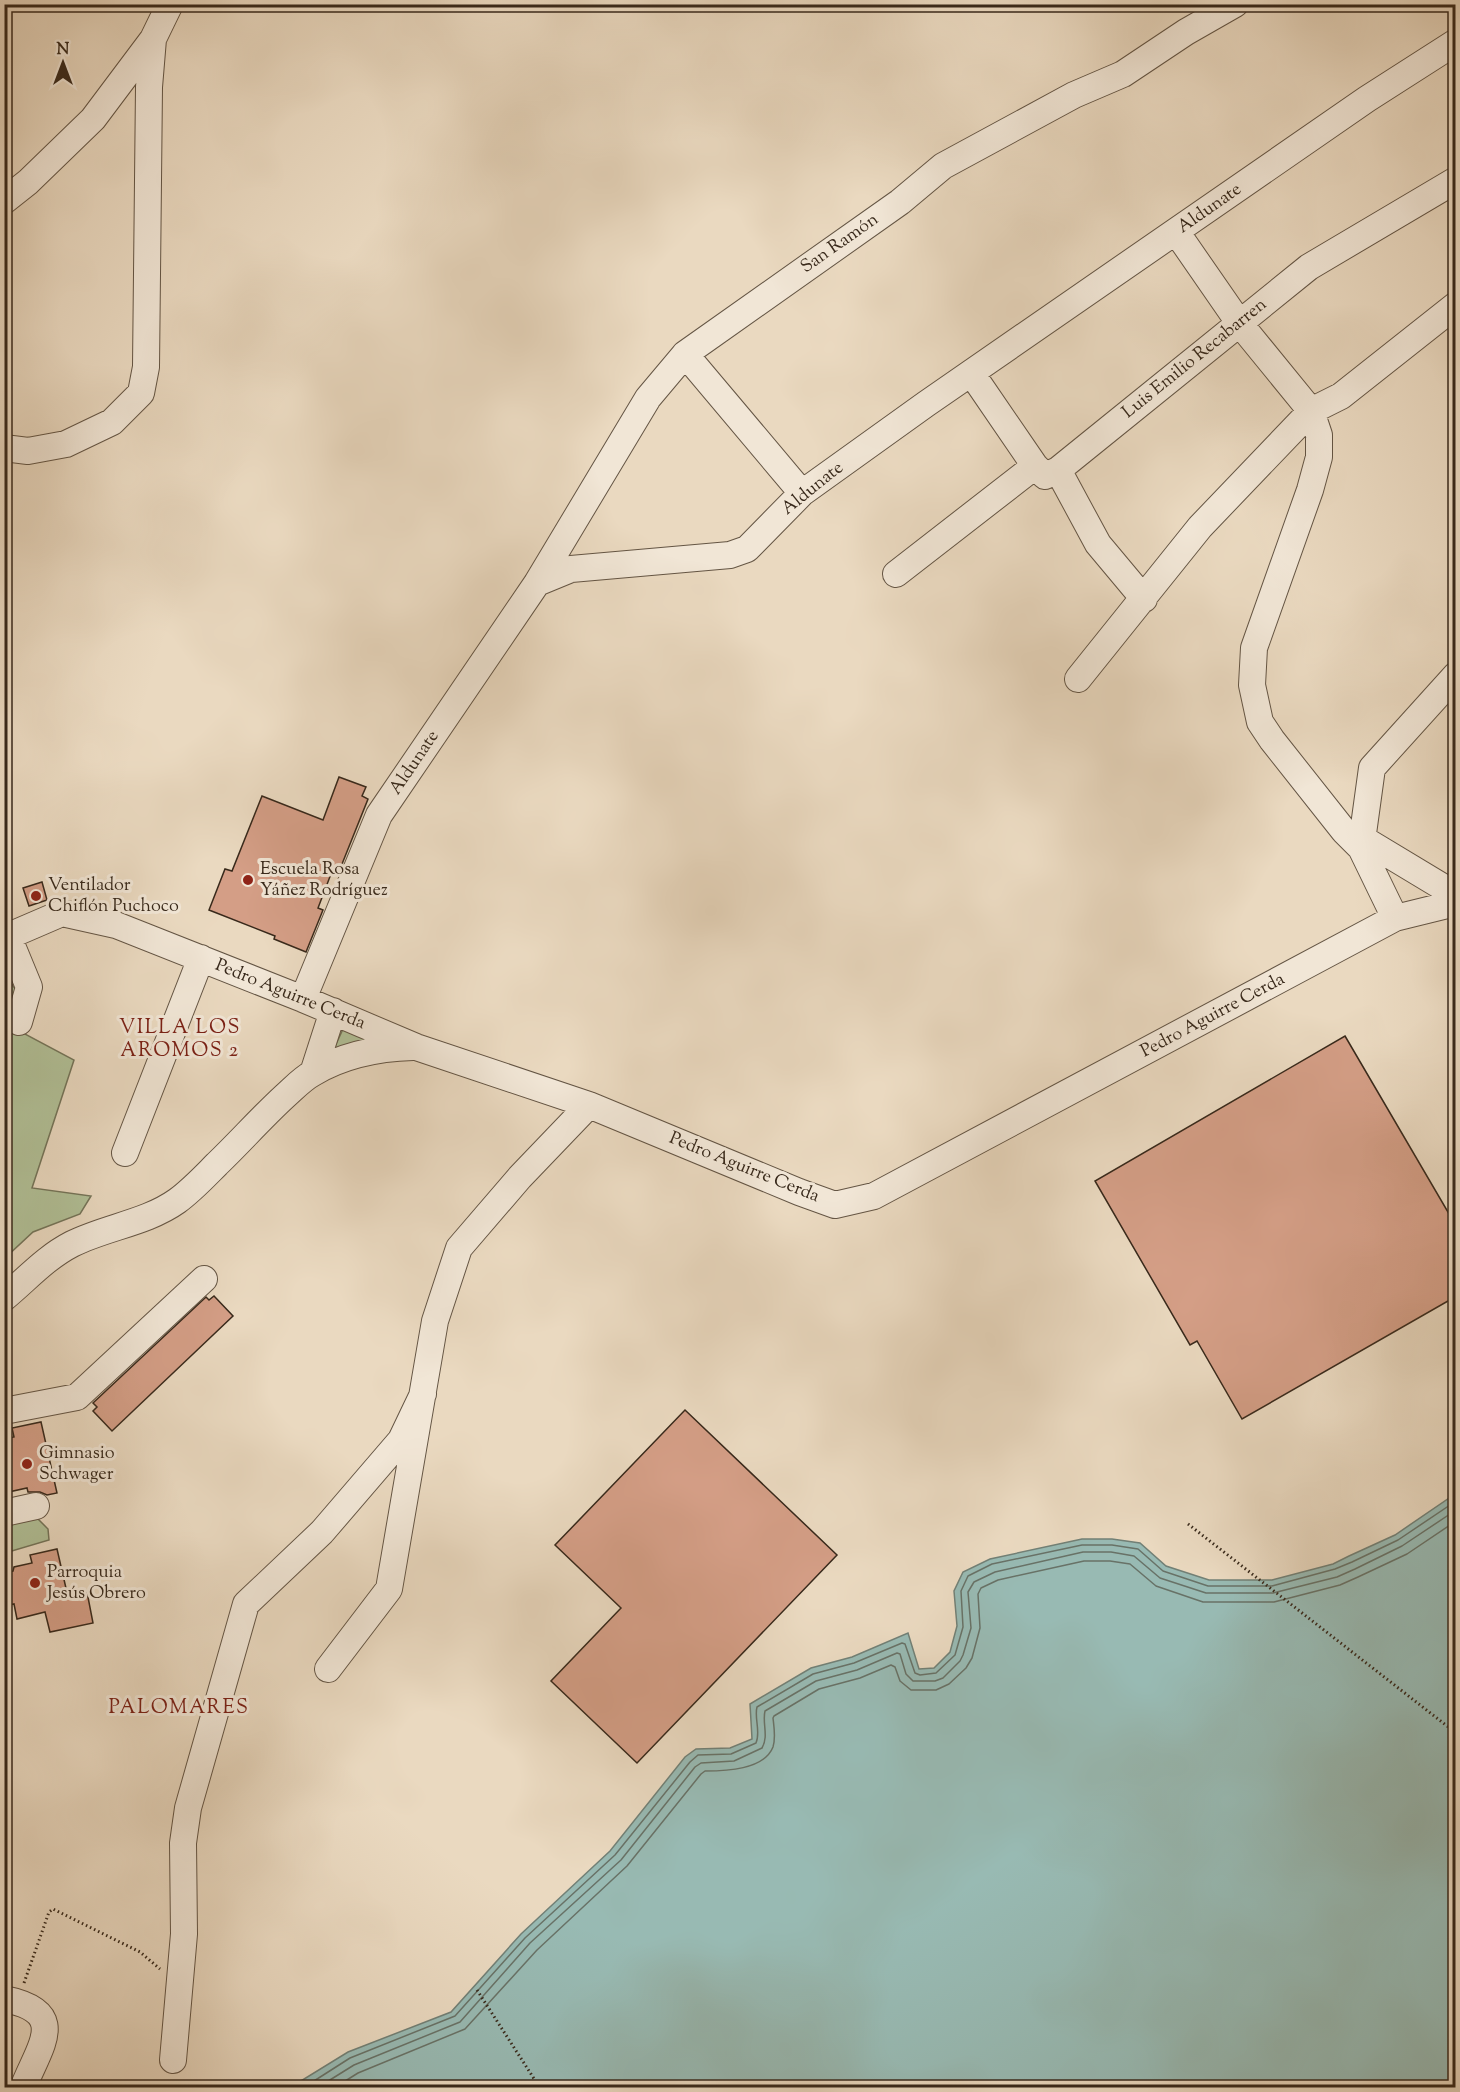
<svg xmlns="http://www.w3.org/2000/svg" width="1460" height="2092" font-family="'Sorts Mill Goudy',serif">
  <rect width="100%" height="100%" fill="#ead9c0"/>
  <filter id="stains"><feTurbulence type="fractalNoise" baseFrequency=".00333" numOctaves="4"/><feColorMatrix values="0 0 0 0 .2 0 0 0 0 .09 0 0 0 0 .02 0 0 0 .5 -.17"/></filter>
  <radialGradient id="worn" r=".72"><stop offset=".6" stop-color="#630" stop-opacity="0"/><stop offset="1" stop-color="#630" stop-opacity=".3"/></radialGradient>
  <path fill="#b1c097" stroke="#747459" stroke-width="1.5" d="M4 973 18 993 6 1024 74 1060 32 1188 91 1196 80 1214 33 1232 5 1258Z
    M343 1029 372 1040 332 1053Z
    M37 1518 48 1529 49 1540 5 1553 4 1519Z"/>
  <path fill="#98bab3" stroke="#728076" stroke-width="1.5" d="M1455 1491V2087H291L348 2052 451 2012 521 1934 610 1851 685 1757 696 1749 730 1748 752 1739 750 1704 811 1668 852 1657 908 1633 919 1669 934 1668 950 1652 957 1626 954 1591 963 1572 990 1559 1082 1539H1112L1140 1543 1166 1566 1209 1580H1272L1333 1564 1349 1556 1395 1535 1452 1496Z"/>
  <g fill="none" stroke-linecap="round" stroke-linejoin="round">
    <path stroke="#687267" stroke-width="1.5" d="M303 2088 350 2058 455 2016 525 1938 615 1855 690 1762 698 1755 731 1754 756 1743C761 1732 754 1718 757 1707L813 1674 854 1663 902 1643 905 1644 915 1673 920 1675 936 1673 955 1655 963 1627 961 1591 968 1576 992 1564 1082 1545H1112L1138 1549 1163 1571 1208 1586H1272L1335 1569 1352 1562 1398 1540 1456 1501
      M317 2088 354 2065 460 2022 530 1943 621 1860 695 1767 701 1763 734 1761 762 1748C769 1736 762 1723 765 1711L816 1681 857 1670 897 1653 900 1654 906 1674 913 1681H935L943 1678 960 1661 963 1655 971 1628 968 1592 974 1582 995 1572 1083 1552H1111L1134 1556 1160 1578 1206 1593H1273L1337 1577 1355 1569 1402 1546 1456 1510
      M334 2088 358 2073 465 2029 537 1950 627 1866 701 1774 705 1771C725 1771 764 1770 773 1747 776 1738 774 1727 773 1718L774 1716 819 1689 860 1678 891 1665 895 1667 900 1681 911 1690H936L949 1684 966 1668 972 1658 980 1628 978 1594 981 1588 998 1580 1084 1561H1110L1130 1564 1156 1586 1203 1602H1274L1340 1585 1358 1577 1407 1554 1456 1521"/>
  </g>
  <path fill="#d49e86" stroke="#38291b" stroke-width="1.5" d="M339 777 366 787 362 796 368 799 340 869 334 866 318 908 323 910 306 952 274 939 275 936 209 910 225 869 232 871 262 796 323 820Z
    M42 882 47 900 29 906 23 888Z
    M1345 1036 1455 1224V1297L1242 1419 1197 1341 1190 1345 1095 1181Z
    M214 1296 233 1316 112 1431 93 1411 97 1407 93 1403 206 1297 209 1300Z
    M685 1410 837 1555 637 1763 551 1681 621 1608 555 1545Z
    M41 1422 57 1493 47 1495 40 1492H28L27 1488 4 1493V1439L14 1437 12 1428Z
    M57 1549 68 1597 87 1592 93 1623 50 1632 45 1612 17 1619 14 1604 4 1606V1573L13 1571 14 1567 32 1563 30 1555Z"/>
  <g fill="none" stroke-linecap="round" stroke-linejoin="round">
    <g stroke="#645544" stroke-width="28">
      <path id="minor" d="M4 201 28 182 93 119 153 39 170 4
        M1177 233 1240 324 1311 411 1319 435V457L1310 490 1254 648 1252 685 1260 722 1272 740 1344 831 1361 848 1395 918
        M685 354 802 493
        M972 374 1035 466 1045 476 1058 470 1309 267 1456 180
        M4 448 28 451 66 444 112 422 141 393 146 367 149 87 153 39
        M1058 470 1098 544 1144 599
        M896 574 1035 466
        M537 583 571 569 730 555 747 549 802 493 926 404 1367 99 1456 42
        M1078 679 1200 527 1311 411 1341 396 1456 305
        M1363 839 1456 895
        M1361 848 1372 768 1456 675
        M8 936 29 987 19 1022
        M4 938 62 913 116 925 303 999 416 1047 589 1105 799 1192 835 1205 874 1196 1395 918 1456 903
        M303 999 379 815 537 583 648 398 685 354 900 202 943 166 1074 95 1123 74 1186 32 1235 4
        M313 1073 333 1011
        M125 1153 201 958
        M4 1298C27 1279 45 1258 72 1244 106 1227 146 1223 177 1201 192 1190 204 1177 217 1164 240 1142 261 1118 285 1096 294 1088 302 1079 313 1073 343 1055 378 1048 413 1047
        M4 1411 77 1397 204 1279
        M4 1513 36 1506
        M328 1669 389 1589 435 1321 459 1248 520 1177 589 1105
        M4 1999C70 2012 40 2045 23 2088
        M173 2060 184 1934 183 1843 188 1808 246 1604 322 1532 401 1440 423 1394"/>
    </g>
    <path stroke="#38291b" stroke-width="3" stroke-dasharray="1.5 3" stroke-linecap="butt" d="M1188 1524 1456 1733
      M24 1983 49 1912 53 1909 140 1952 160 1969
      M477 1990 540 2088"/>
    <use href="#minor" stroke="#f1e6d6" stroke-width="26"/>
  </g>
  <g fill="#8f2418" stroke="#f1e6d6" stroke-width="2">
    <circle cx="248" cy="880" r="6"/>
    <circle cx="36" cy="896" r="6"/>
    <circle cx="27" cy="1464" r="6"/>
    <circle cx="35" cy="1583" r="6"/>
  </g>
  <g text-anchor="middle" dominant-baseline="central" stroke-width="6" stroke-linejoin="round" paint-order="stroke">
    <g font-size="18" fill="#38291b" stroke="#f1e6d6">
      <text transform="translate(1210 209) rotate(-35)">Aldunate</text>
      <text transform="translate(840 244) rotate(-35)">San Ramón</text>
      <text transform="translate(1195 359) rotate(-39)">Luis Emilio Recabarren</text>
      <text transform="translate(813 489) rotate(-39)">Aldunate</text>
      <text transform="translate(415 763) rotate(-56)">Aldunate</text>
      <text transform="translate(290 995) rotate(22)">Pedro Aguirre Cerda</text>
      <text transform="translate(1213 1016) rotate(-28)">Pedro Aguirre Cerda</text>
      <text transform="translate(744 1168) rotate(22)">Pedro Aguirre Cerda</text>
    </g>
    <g font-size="18" fill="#38291b" stroke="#f1e6d6" text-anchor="start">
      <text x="260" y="870">Escuela Rosa<tspan x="260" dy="21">Yáñez Rodríguez</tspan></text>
      <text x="48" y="886">Ventilador<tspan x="48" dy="21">Chiflón Puchoco</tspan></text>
      <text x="39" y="1454">Gimnasio<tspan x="39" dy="21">Schwager</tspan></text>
      <text x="47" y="1573">Parroquia<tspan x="47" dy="21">Jesús Obrero</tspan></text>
    </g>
    <g font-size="20" letter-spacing="1.5" fill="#7a1f14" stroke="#f1e6d6">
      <text x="180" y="1028">VILLA LOS<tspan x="180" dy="23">AROMOS 2</tspan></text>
      <text x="179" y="1708">PALOMARES</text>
    </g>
  </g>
  <rect width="1460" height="2092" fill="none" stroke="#ead9c0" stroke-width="24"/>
  <rect x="6" y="6" width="1448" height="2080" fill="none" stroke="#38291b" stroke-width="3"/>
  <rect x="12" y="12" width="1436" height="2068" fill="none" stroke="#38291b" stroke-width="1.5"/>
  <g transform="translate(63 63)" stroke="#f1e6d6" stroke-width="4.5" paint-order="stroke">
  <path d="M0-4.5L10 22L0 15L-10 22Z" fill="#38291b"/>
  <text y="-9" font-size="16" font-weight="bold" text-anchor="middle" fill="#38291b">N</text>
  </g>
  <rect width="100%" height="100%" filter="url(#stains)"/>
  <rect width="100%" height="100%" fill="url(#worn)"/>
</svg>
